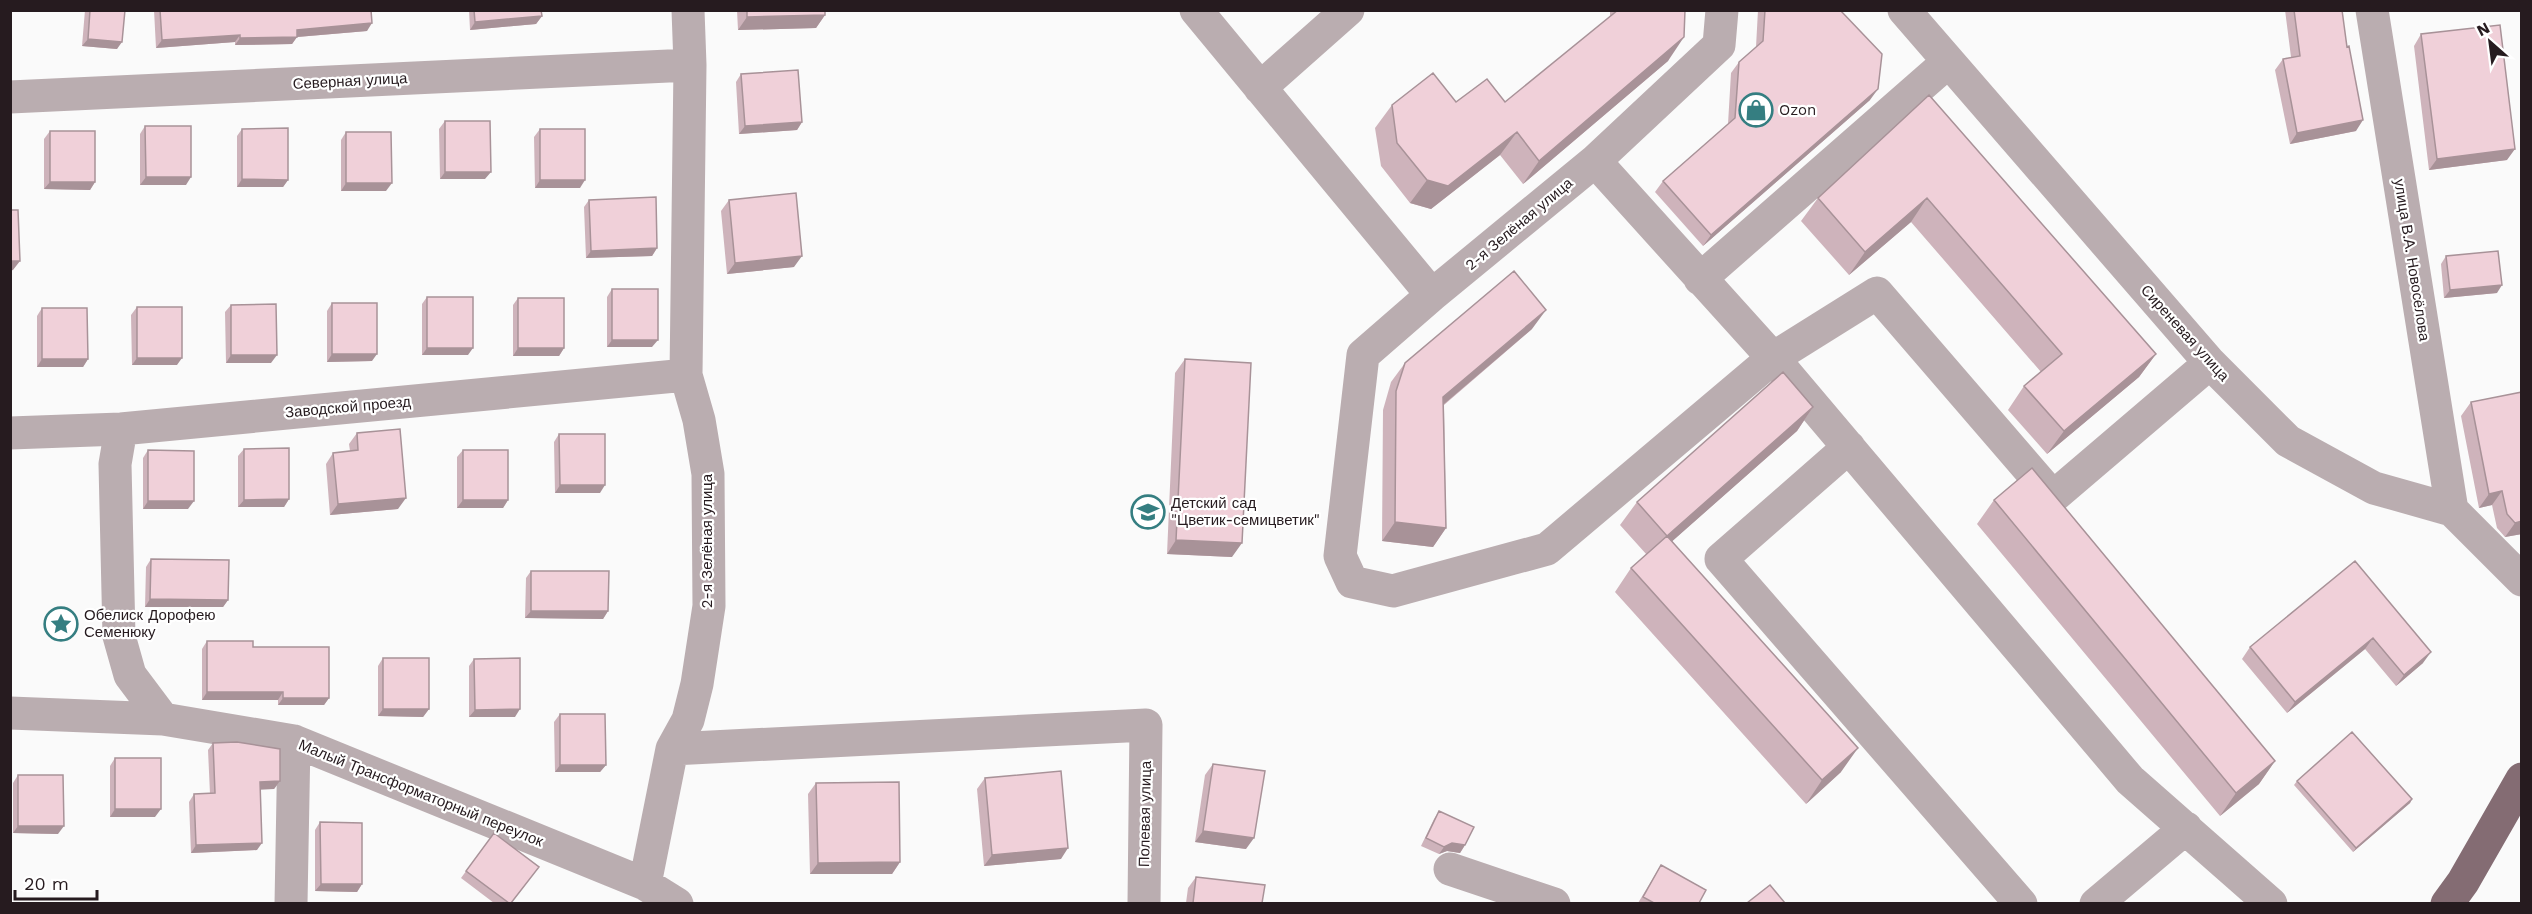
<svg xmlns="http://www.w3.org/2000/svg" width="2532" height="914" font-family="'Work Sans',sans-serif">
  <rect width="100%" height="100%" fill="#fafafa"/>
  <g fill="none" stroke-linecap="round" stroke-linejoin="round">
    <path stroke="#baadb0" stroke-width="33" d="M1196 10 1432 295 1595 161 1773 358 2130 780 2271 904
      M1904 10 2210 363 2288 441 2374 488 2452 510 2522 580
      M2372 10 2452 510
      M1260 88 1348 10
      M10 97 690 65
      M1595 161 1719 45 1722 10
      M1700 279 1948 62
      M1432 295 1363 355 1340 556 1352 582 1393 591 1547 549 1773 358 1877 293 2053 497 2210 363
      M121 429 115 464 119 636 130 675 163 719
      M10 433 121 429 686 375
      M1849 447 1721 559 2021 904
      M10 713 163 719 294 741 645 884 677 904
      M672 749 1146 725 1144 904
      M1450 869 1554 904
      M645 884 672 749 688 720 697 684 709 606 708 474 699 420 686 375 690 65 688 10
      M291 904 294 741
      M2096 904 2186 828"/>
    <path stroke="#846c73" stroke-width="33" d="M2447 904 2463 882 2522 779"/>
  </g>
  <path fill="#ceb3bb" d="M85 10H125L117 49 82 46Z
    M154 10H371L367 31 297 37 292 44 235 45V42L156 48Z
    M469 10H541L542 16 536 24 470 30Z
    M737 10H825V15L816 28 738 30Z
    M1610 10H1685L1668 61 1523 184 1500 155 1431 209 1410 203 1381 166 1375 128 1392 105 1456 102H1505L1610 17Z
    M1758 10H1840L1870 100 1703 246 1655 192 1663 181 1728 124 1731 73 1739 62 1756 47Z
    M2285 10H2342L2356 131 2290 144 2275 70 2283 59 2291 57Z
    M2421 34 2507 160 2429 170 2414 46Z
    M741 74 802 122 797 130 739 134 736 82Z
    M1929 95 2156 354 2139 377 2047 454 2008 410 2024 386 2041 372 1911 222 1849 275 1801 221 1818 198Z
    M445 121 485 179H440L439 129Z
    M145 126 186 185H140V134Z
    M242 129 288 180 283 187H237V136Z
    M540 129 580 188H535L534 137Z
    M50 131 95 182 90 190 44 189V139Z
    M346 132 386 191H341V140Z
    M589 200 657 248 652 256 586 258 584 207Z
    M729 200 794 267 727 274 721 211Z
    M2446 256 2497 293 2444 298 2441 264Z
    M612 289 652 347H607V297Z
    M427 297 468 355H422V304Z
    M518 298 564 348 559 356H513V305Z
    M332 303 372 361 327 362V311Z
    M231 305 271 363H226L225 312Z
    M137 307 177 365H132L131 315Z
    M42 308 88 359 83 367H37V316Z
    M1532 329 1444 405 1446 528 1433 547 1382 541 1383 410 1391 382 1405 363Z
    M1185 359 1232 557 1167 554 1175 373Z
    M2522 392V534L2505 537 2497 528 2492 505 2479 508 2461 416 2471 402Z
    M1813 407 1797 431 1672 541 1841 772 1806 804 1615 592 1631 568 1647 555 1620 525 1637 502Z
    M357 433 398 509 330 515 326 464 333 453 350 451 349 444Z
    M559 434 600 493H555L554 442Z
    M244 449 289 499 284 507H238V456Z
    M148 450 188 509H143V458Z
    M463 450 508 500 503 508H457V457Z
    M1994 500 2275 761 2259 784 2220 816 1977 524Z
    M151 559 228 600 223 607H145L146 567Z
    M2355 561 2423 663 2396 686 2365 649 2287 713 2242 659 2250 647Z
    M531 571 608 611 603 619 525 618 526 578Z
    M207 641 253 647 329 698 324 705H278V700H202V649Z
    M383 658 429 709 423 717 378 716V666Z
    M474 659 515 717H469V666Z
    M560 714 606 765 600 772H555L554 722Z
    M213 743 280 781 274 789H261L257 850 191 853 189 802 194 794H210L208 750Z
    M115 758 155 817H110V766Z
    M1213 764 1246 849 1195 842 1205 775Z
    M18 775 58 834 13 833V783Z
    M985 778 1061 859 984 866 977 789Z
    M2297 781 2412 799 2410 803 2353 852 2294 785Z
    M816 783 900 862 892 874H810L808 794Z
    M1439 811 1465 845 1460 853 1447 851 1439 854 1421 846 1434 819Z
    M320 822 362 884 357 892 315 891V830Z
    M494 833 539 867 511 903H494L461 878Z
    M1661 865 1699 903H1638Z
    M1196 877 1262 903H1186L1188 888Z"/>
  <path fill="#a89298" d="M825 15 816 28 738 30 747 17Z
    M542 16 536 24 470 30 475 22Z
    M372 23 367 31 297 37 292 44 235 45 240 38 297 30Z
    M240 35 235 42 156 48 162 40Z
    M1684 37 1668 61 1523 184 1539 161Z
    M88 39 122 42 117 49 82 46Z
    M1878 89 1870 100 1703 246 1711 235Z
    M2363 120 2356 131 2290 144 2297 133Z
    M802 122 797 130 739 134 745 126Z
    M1517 132 1500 155 1431 209 1410 203 1427 180Z
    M2515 149 2507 160 2429 170 2437 159Z
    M445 172H491L485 179H440Z
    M146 177H191L186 185H140Z
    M242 179 288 180 283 187H237Z
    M540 180H585L580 188H535Z
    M50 182H95L90 190 44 189Z
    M346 183H392L386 191H341Z
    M1927 198 1911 222 1849 275 1865 252Z
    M657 248 652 256 586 258 591 251Z
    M802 256 794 267 727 274 735 263Z
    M10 261H20L13 270 10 271Z
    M2502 285 2497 293 2444 298 2450 290Z
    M1546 310 1532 329 1430 416 1443 397Z
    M612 340H658L652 347H607Z
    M427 348H473L468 355H422Z
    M518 348H564L559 356H513Z
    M332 354H377L372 361 327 362Z
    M2156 354 2139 377 2047 454 2064 431Z
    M231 355H277L271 363H226Z
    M137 358H182L177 365H132Z
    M42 359H88L83 367H37Z
    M1813 407 1797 431 1651 560 1667 536Z
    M560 485H605L600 493H555Z
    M2502 491 2492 505 2479 508 2489 494Z
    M406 498 398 509 330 515 338 504Z
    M289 499 284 507H238L244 500Z
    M463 500H508L503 508H457Z
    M148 501H194L188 509H143Z
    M2522 521V534L2505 537 2515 523Z
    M1395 522 1446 528 1433 547 1382 541Z
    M1176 540 1242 543 1232 557 1167 554Z
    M150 599 228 600 223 607H145Z
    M531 611H608L603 619 525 618Z
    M2373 638 2365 649 2287 713 2295 702Z
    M2431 652 2423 663 2396 686 2404 675Z
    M207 692H283L278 700H202Z
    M283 698H329L324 705H278Z
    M383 709H429L423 717 378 716Z
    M520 709 515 717H469L475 710Z
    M1858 748 1841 772 1806 804 1822 780Z
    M2275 761 2259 784 2220 816 2236 793Z
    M560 765H606L600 772H555Z
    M280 781 274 789 255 790 260 782Z
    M2412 799 2410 803 2353 852 2356 848Z
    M115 809H161L155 817H110Z
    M18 826H64L58 834 13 833Z
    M1203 831 1254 838 1246 849 1195 842Z
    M262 843 257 850 191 853 196 845Z
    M1452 843 1465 845 1460 853 1447 851 1439 854 1444 847Z
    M1068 848 1061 859 984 866 992 855Z
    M900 862 892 874H810L818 863Z
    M321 884H362L357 892 315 891Z"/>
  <path fill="#f0d0d9" stroke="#a89298" stroke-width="1.5" d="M90 10H125L122 42 88 39Z
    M160 10H371L372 23 297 30V37L240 38V35L162 40Z
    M474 10H541L542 16 475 22Z
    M747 10H825V15L747 17Z
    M1618 10H1685L1684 37 1539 161 1517 132 1448 186 1427 180 1397 143 1392 105 1433 73 1456 102 1487 79 1505 102Z
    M1765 10H1840L1882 54 1878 89 1711 235 1663 181 1735 118 1739 62 1763 41Z
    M2294 10H2342L2347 47 2349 46 2363 120 2297 133 2283 59 2300 56Z
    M2500 25 2515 149 2437 159 2421 34Z
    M798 70 802 122 745 126 741 74Z
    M1929 95 2156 354 2064 431 2024 386 2062 354 1927 198 1865 252 1818 198Z
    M445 121H490L491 172H445Z
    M145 126H191V177H146Z
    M288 128V180L242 179V129Z
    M540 129H585V180H540Z
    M50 131H95V182H50Z
    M346 132H391L392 183H346Z
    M796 193 802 256 735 263 729 200Z
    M656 197 657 248 591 251 589 200Z
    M10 210H18L20 261H10Z
    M2498 251 2502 285 2450 290 2446 256Z
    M1514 271 1546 310 1443 397 1446 528 1395 522 1396 391 1405 363Z
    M612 289H658V340H612Z
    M427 297H473V348H427Z
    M518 298H564V348H518Z
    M332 303H377V354H332Z
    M276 304 277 355H231V305Z
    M137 307H182V358H137Z
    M42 308H87L88 359H42Z
    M1185 359 1251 363 1242 543 1176 540Z
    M1783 372 1813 407 1667 536 1637 502Z
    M2522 392V521L2515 523 2507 514 2502 491 2489 494 2471 402Z
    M400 429 406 498 338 504 333 453 358 450 357 433Z
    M559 434H605V485H560Z
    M289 448V499L244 500V449Z
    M148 450 194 451V501H148Z
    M463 450H508V500H463Z
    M2032 468 2275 761 2236 793 1994 500Z
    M1667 536 1858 748 1822 780 1631 568Z
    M151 559 229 560 228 600 150 599Z
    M2355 561 2431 652 2404 675 2373 638 2295 702 2250 647Z
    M531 571H609L608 611H531Z
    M207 641H253V647H329V698H283V692H207Z
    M383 658H429V709H383Z
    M520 658V709L475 710 474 659Z
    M560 714H605L606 765H560Z
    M2352 732 2412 799 2356 848 2297 781Z
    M237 742 280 749V781L260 782 262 843 196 845 194 794 215 793 213 743Z
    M115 758H161V809H115Z
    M1213 764 1265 771 1254 838 1203 831Z
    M1061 771 1068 848 992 855 985 778Z
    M18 775H63L64 826H18Z
    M899 782 900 862 818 863 816 783Z
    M1439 811 1474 827 1465 845 1452 843 1444 847 1426 838Z
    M320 822 362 823V884H321Z
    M494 833 539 867 511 903H509L466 871Z
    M1661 865 1706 890 1699 903H1654L1643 897Z
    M1196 877 1265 885 1262 903H1193Z
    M1770 885 1785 903H1747Z"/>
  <defs>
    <g id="shop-ring" transform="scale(1.725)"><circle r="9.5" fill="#fff" stroke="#357e81" stroke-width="1.5"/><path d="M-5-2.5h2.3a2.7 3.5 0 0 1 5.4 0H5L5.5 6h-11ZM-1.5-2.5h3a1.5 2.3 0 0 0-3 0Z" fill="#357e81"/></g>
    <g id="school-ring" transform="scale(1.725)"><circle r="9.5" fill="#fff" stroke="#357e81" stroke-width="1.5"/><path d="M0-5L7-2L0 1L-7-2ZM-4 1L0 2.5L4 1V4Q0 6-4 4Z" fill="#357e81"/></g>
    <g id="sight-ring" transform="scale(1.725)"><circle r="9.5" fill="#fff" stroke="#357e81" stroke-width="1.5"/><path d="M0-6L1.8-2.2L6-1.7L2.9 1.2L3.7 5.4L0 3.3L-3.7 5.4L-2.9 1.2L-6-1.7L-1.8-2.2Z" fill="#357e81"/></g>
  </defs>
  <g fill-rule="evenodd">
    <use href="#shop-ring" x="1756" y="110"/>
    <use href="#school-ring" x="1148" y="512"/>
    <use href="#sight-ring" x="61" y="624"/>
  </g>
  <g text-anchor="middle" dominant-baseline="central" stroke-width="4.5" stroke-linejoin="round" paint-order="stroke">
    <g font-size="15" fill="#261b1f" stroke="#fff">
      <text transform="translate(350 81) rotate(-3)">Северная улица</text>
      <text transform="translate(1519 224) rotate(-40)">2-я Зелёная улица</text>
      <text transform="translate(2412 260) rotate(81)">улица В.А. Новосёлова</text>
      <text transform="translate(2185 333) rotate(48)">Сиреневая улица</text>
      <text transform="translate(348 407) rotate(-5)">Заводской проезд</text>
      <text transform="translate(707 541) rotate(-90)">2-я Зелёная улица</text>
      <text transform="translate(421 793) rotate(22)">Малый Трансформаторный переулок</text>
      <text transform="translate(1145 814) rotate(-89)">Полевая улица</text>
    </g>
    <g font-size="15" fill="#261b1f" stroke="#fff" text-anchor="start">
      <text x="1779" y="110">Ozon</text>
      <text x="1171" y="503">Детский сад<tspan x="1171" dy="17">"Цветик-семицветик"</tspan></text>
      <text x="84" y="615">Обелиск Дорофею<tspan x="84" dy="17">Семенюку</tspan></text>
    </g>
  </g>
  <rect width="2532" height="914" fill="none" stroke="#261b1f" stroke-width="24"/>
  <g transform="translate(2490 42) rotate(332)" stroke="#ffffff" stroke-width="4.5" paint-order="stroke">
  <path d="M0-4.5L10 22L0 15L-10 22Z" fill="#261b1f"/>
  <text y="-9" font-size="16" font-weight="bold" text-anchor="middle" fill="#261b1f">N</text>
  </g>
  <path d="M15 890v9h82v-9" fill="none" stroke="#261b1f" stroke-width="3"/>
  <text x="24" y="890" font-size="18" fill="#261b1f" stroke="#ffffff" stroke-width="4.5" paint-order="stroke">20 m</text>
</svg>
